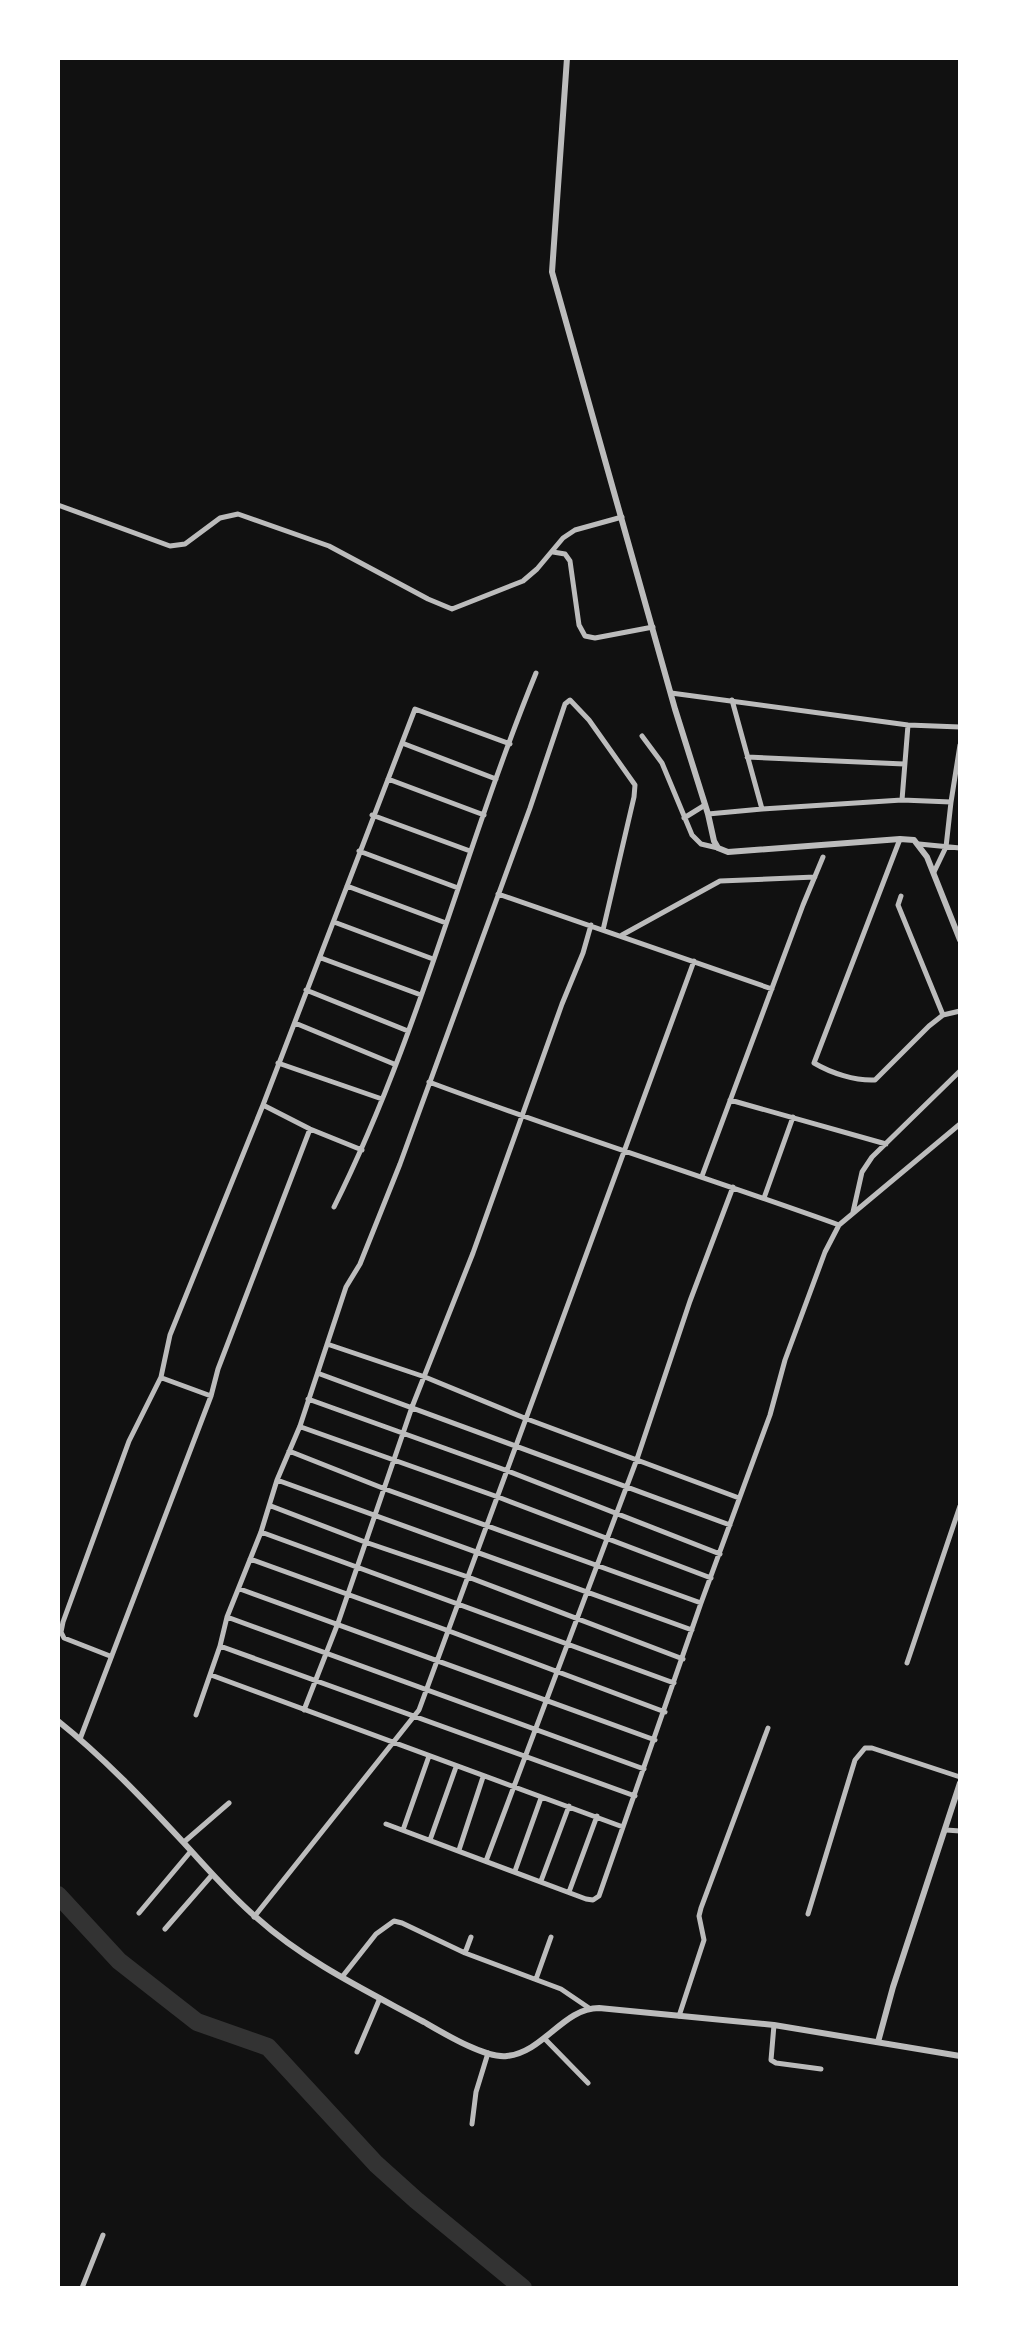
<svg xmlns="http://www.w3.org/2000/svg" width="1018" height="2346" font-family="'Crimson Pro',serif">
  <rect width="100%" height="100%" fill="#111"/>
  <g fill="none" stroke-linecap="round" stroke-linejoin="round">
    <path stroke="#333" stroke-width="18" d="M58 1895 119 1961 197 2022 268 2047 376 2164 416 2200 523 2288"/>
    <path stroke="#bcbcbc" stroke-width="5" d="M58 505 170 546 185 544 220 518 238 514 329 546 428 599 452 609 523 581 537 569 563 538 575 530 622 517
      M553 552 565 554 570 561 579 625 585 636 595 638 653 627
      M671 693 908 725 960 727
      M732 700 762 809 902 800 951 802
      M642 736 662 763 692 835 701 844 718 848
      M402 743 496 779
      M747 757 904 764
      M388 779 484 815
      M902 800 908 725
      M708 814 762 809
      M372 815 470 851
      M684 818 705 805
      M900 839 814 1063C831 1073 855 1081 875 1080L929 1026 943 1015 960 1011
      M919 844 960 848
      M359 851 458 888
      M934 872 946 847 951 802 960 745
      M347 886 446 923
      M498 894 772 989
      M901 896 898 905 943 1015
      M334 922 433 959
      M622 935 720 881 815 877
      M321 958 421 995
      M306 990 408 1031
      M295 1023 394 1064
      M278 1063 382 1099
      M429 1082C565 1133 703 1176 839 1225
      M730 1100 886 1144
      M263 1105 310 1129 362 1150
      M702 1176 803 905 823 857
      M764 1198 793 1117
      M334 1207C419 1037 464 849 536 673
      M853 1212 862 1172 872 1157 960 1071
      M330 1345 425 1377 527 1419 739 1498
      M320 1374 730 1525
      M162 1378 211 1396
      M308 1399 508 1471 720 1554
      M301 1427 498 1497 711 1578
      M289 1451 385 1489 701 1603
      M277 1480 692 1630
      M271 1506 365 1542 468 1577 683 1659
      M261 1532 674 1683
      M250 1559 449 1631 665 1712
      M240 1589 655 1740
      M227 1617 644 1769
      M220 1646 635 1796
      M110 1656 64 1638 61 1632 63 1622 129 1441 161 1377 170 1335 263 1105 415 709 510 744
      M907 1663 960 1506
      M211 1675 623 1827
      M304 1710 338 1623 412 1407 473 1253 562 1004 583 953 591 925
      M196 1715 220 1646 227 1617 261 1532 277 1480 300 1426 346 1287 360 1264 400 1164 530 808 565 704 570 700 589 720 635 785 634 797 603 930
      M80 1739 211 1396 218 1369 310 1129
      M386 1824 586 1899 593 1900 599 1896 701 1603 770 1415 785 1360 825 1252 839 1225 960 1124
      M403 1830 429 1756
      M946 1830 960 1831
      M430 1840 456 1767
      M184 1842 229 1803
      M459 1850 483 1777
      M486 1861 637 1459 690 1301 733 1187
      M515 1871 541 1798
      M541 1881 569 1806
      M569 1892 597 1816
      M139 1913 191 1851
      M808 1914 855 1760 865 1748H872L960 1777
      M254 1917 419 1710 694 961
      M165 1929 212 1875
      M465 1953 471 1937
      M342 1977 376 1934 394 1921 402 1923 465 1953 561 1989 589 2008
      M536 1979 551 1937
      M679 2016 704 1940 699 1916 701 1908 768 1728
      M774 2025 771 2060 776 2063 821 2069
      M545 2039 588 2083
      M357 2052 380 1998
      M472 2124 476 2092 488 2053
      M82 2288 103 2235"/>
    <path stroke="#bcbcbc" stroke-width="6" d="M567 58 552 272 675 709 708 814 714 841 718 848 728 852 900 839 914 840 927 857 960 940
      M58 1721C103 1757 143 1799 183 1842 207 1868 230 1895 257 1918 306 1962 367 1991 424 2022 443 2033 486 2059 507 2056 544 2052 563 2008 599 2008L774 2025 960 2056
      M878 2042 893 1987 960 1783"/>
  </g>
  <rect width="1018" height="2346" fill="none" stroke="#ffffff" stroke-width="120"/>
</svg>
